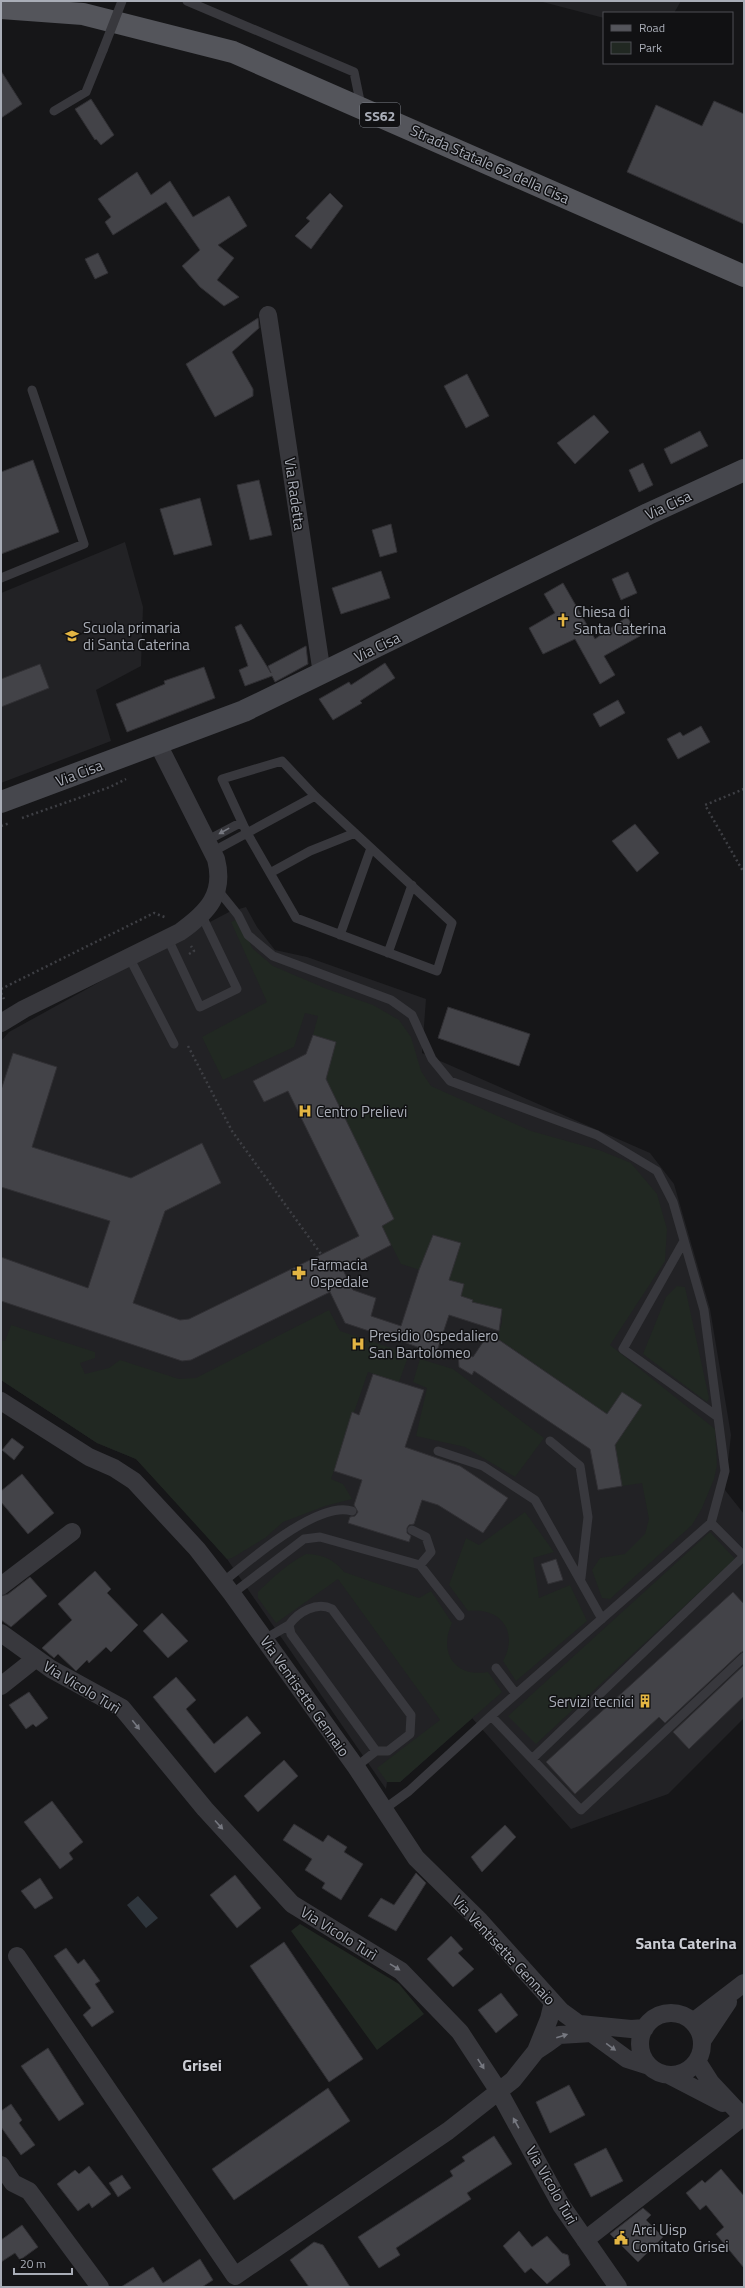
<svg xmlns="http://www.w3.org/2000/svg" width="745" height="2288" font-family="'Titillium Web',sans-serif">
  <rect width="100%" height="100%" fill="#161618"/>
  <path fill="#222225" d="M539 1H681L674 13H604V18Z
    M125 542 143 607 141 666 96 690 111 741 1 783V593Z
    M246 907 257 927 275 950 307 957 426 999 422 1053 650 1153 674 1184 710 1309 731 1435 725 1490 744 1514V1718L668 1794 571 1829 472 1718 400 1782H387L386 1789 227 1559 187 1514 136 1459 97 1443 1 1380V1041L9 1032 170 943 229 912Z"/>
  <path fill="#212822" d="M240 918 252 948 273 966 327 989 373 1005 399 1020 411 1037 421 1071 431 1086 531 1131 599 1150 631 1163 657 1194 667 1229 665 1261 610 1345 715 1429 717 1465 714 1479 702 1508 692 1525 610 1599 602 1598 592 1570 600 1558 625 1554 645 1534 649 1519 642 1483 622 1486 615 1445 642 1405 622 1392 607 1414 497 1338 502 1323V1309L495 1307 491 1314 470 1311 473 1300 461 1296 464 1284 449 1280 460 1243 433 1235 420 1270 401 1264 382 1226 393 1219 326 1079 336 1042 313 1035 318 1016 305 1013 294 1047 223 1080 202 1037 267 1002 231 922Z
    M677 1286 685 1287 709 1398 707 1402 643 1354 666 1297Z
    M329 1310 340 1331 409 1354 399 1382 368 1372 331 1479 343 1484 352 1499 325 1506 283 1522 265 1538 232 1558 227 1559 136 1459 97 1443 1 1380V1340L5 1341 11 1325 95 1352V1358L80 1363 85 1374 109 1368 120 1360 179 1379 196 1378Z
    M420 1359 453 1369 544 1438 515 1477 465 1447 416 1436 427 1388 413 1382Z
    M525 1512 554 1552 533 1558 539 1598 570 1585 587 1621 516 1681 503 1661C519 1632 501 1607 468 1611L449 1585 466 1538 479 1545Z
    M710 1532 735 1559 536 1744 508 1716Z
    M306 1554C322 1554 335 1560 344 1572L419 1598 431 1591 452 1623C438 1652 455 1678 488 1672L502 1692 400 1782H387L377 1768 440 1720 338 1579 276 1623 258 1598V1592C273 1577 287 1564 306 1554Z
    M300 1924 399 1984 424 2014 377 2050 291 1931Z"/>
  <path fill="#2f363d" d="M138 1896 158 1918 146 1928 127 1905Z"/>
  <path fill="#434348" stroke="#313034" d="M1 71 22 104 1 118Z
    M91 99 114 135 101 145 96 139 95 140 75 109Z
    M714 101 744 114V224L627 172 656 105 702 126Z
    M137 172 151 195 170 181 193 217 229 196 247 226 218 245 234 258 217 280 239 297 224 306 200 287 182 266 200 250 166 202 113 235 105 222 111 217 98 199Z
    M330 193 343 206 311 249 295 236 310 221 306 218Z
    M98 253 108 273 95 279 85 259Z
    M258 318 259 328 232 352 253 389V396L215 417 186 364Z
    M467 374 489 416 466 428 444 386Z
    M594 415 609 432 575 464 557 443Z
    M700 431 708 446 671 464 664 449Z
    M33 460 59 532 1 554V472Z
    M643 463 653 485 639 492 629 470Z
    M259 480 272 535 250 540 237 485Z
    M200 498 212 545 174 555 160 509Z
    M391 524 397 552 380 557 372 530Z
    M381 571 390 598 341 614 332 588Z
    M628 572 637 593 621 600 612 579Z
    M563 583 595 639 627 617 640 636 604 656 615 675 600 684 575 639 543 654 529 628 555 613 544 594Z
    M241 624 271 673 268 666 306 646 308 664 275 682 272 676 245 686 239 670 248 666 235 627Z
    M385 663 395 678 360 701 362 703 333 720 319 699 349 682 351 685Z
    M40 664 49 688 1 707V679Z
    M204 667 215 698 127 732 116 704 165 684 164 681Z
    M618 700 625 713 600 727 593 714Z
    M701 726 710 742 678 759 667 739 680 732 683 736Z
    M635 824 659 853 637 872 612 841Z
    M448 1007 530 1034 519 1066 438 1038Z
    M313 1035 336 1042 326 1079 394 1219 382 1226 391 1245 343 1270 353 1290 376 1298 371 1316 401 1326 419 1270 433 1235 461 1243 449 1280 464 1284 461 1296 473 1300 472 1302 502 1309 499 1331 449 1315 436 1354 393 1338 379 1340 378 1334 345 1323 330 1292 191 1360 182 1361 1 1301V1257L88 1288 110 1221 1 1187V1090L13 1053 57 1067 32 1147 131 1178 202 1143 221 1183 165 1211 133 1303 180 1320 189 1319 359 1236 288 1091 264 1102 253 1081 306 1054Z
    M489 1333 607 1414 622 1392 642 1405 615 1445 622 1486 598 1490 590 1449 474 1371 472 1375 459 1367 458 1351 473 1357Z
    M373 1374 424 1390 405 1447 460 1466 508 1498 483 1533 438 1505 422 1500 414 1524 409 1525 407 1528V1533L411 1536 409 1542 348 1523 350 1517 355 1516 358 1512 354 1505 362 1480 334 1471 352 1412 359 1415Z
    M12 1438 24 1447 14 1460 2 1450Z
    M22 1474 54 1513 28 1534 1 1502V1491Z
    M556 1559 563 1580 548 1584 541 1564Z
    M95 1571 111 1589 107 1593 138 1625 111 1652 106 1647 89 1663 87 1660 76 1671 58 1654 54 1658 42 1648 72 1620 58 1604Z
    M30 1577 47 1596 11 1627 1 1620V1596L8 1594Z
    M733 1592 744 1604V1651L740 1653 665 1723 659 1717 575 1794 546 1762Z
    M162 1613 188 1641 168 1658 143 1631Z
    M744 1665V1696L689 1749 673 1732Z
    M176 1677 196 1700 186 1709 214 1744 247 1716 261 1733 215 1773 153 1697Z
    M29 1692 48 1718 36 1727 33 1724 26 1729 9 1705Z
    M284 1760 298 1776 258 1812 244 1796Z
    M52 1801 83 1842 69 1853 73 1859 60 1869 24 1822Z
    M294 1824 323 1842 328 1835 347 1847 344 1852 363 1864 341 1900 322 1888 325 1883 305 1870 312 1859 283 1840Z
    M505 1825 516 1837 482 1872 471 1857Z
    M416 1873 426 1883 396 1931 368 1916 381 1898 394 1905Z
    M235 1875 261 1908 237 1928 210 1895Z
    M40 1878 53 1898 35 1909 21 1891Z
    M451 1936 463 1949 458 1953 474 1969 453 1987 427 1959Z
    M284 1942 363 2059 329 2082 250 1966Z
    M66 1948 78 1964 84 1959 100 1981 95 1984 114 2012 92 2027 83 2015 91 2008 54 1956Z
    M501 1993 518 2015 496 2033 478 2010Z
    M48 2048 84 2104 59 2121 21 2066Z
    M569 2085 585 2115 550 2133 536 2102Z
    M328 2088 350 2121 234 2200 212 2169Z
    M11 2104 22 2120 19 2123 35 2145 21 2155 1 2127V2111Z
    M494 2136 512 2164 467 2193 471 2199 396 2248 400 2255 379 2268 358 2237 453 2176 450 2171 465 2161 462 2157Z
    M606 2148 623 2181 591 2197 574 2164Z
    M89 2166 111 2194 92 2208 89 2203 78 2211 57 2184 75 2170 79 2174Z
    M721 2169 744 2196V2268L716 2234 724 2227 706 2205 700 2210 686 2193 702 2180 705 2183Z
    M122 2175 131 2188 118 2197 109 2183Z
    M643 2208 651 2215 646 2220 663 2237 638 2262 610 2234Z
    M22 2225 38 2247 20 2260 15 2253 1 2262V2240Z
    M519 2231 532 2247 547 2236 562 2253 568 2255 570 2265 547 2284 531 2268 525 2273 503 2246Z
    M314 2242 323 2245 350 2287H309L290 2260Z
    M200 2259 213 2280 202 2287H121L153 2267 163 2283Z"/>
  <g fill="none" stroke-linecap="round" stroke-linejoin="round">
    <path stroke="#3e3f44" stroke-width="2.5" stroke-dasharray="2 3" stroke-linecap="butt" d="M744 789 705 805 744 873
      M22 818 110 787 126 779
      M1 826 10 823
      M189 954 194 951 191 946
      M1 989 154 913 167 918
      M1 993 4 999
      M188 1046 232 1131 321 1254"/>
    <path stroke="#38383d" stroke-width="9" d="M187 1 354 72 361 106
      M54 111 86 92 103 50
      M1 578 84 544 32 390
      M282 761 315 796 452 923 437 971 296 918 247 833 222 779Z
      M206 841 242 822
      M212 852 315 796
      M270 873 310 851 355 833
      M217 889 238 915 248 935 273 956 391 1000 412 1015 432 1059 450 1081 597 1135 657 1171 673 1202 704 1310 725 1471 711 1523 491 1716 409 1791 383 1810
      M340 935 371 848
      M167 937 200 1007 237 989 202 916
      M388 953 412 885
      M129 957 174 1044
      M684 1241 623 1349 718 1417
      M550 1441 580 1466 588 1517 581 1578
      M438 1451 483 1466 535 1500 602 1619
      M420 1565 460 1616
      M223 1582C249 1561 318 1500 352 1511
      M232 1594 304 1539 320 1537 420 1565 431 1552 426 1537 412 1530
      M265 1639 289 1625
      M496 1668 516 1694
      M491 1716 581 1810 744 1657
      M532 1759 744 1556 711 1523
      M356 1767 376 1751H388L410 1734 411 1715 332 1609C317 1601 298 1612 289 1625L291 1634 376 1751"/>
    <path stroke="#38383d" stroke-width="18" d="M268 315 322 674
      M1 1023 24 1009 180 932C208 912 225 894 216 859L158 744
      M1 1401 89 1457 114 1468 134 1481 197 1549 232 1594 356 1767 416 1858 480 1921 561 2011 627 2059 649 2066
      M1 1586 72 1532
      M1 1633 51 1669 122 1708 205 1809 292 1904 401 1971 460 2032 498 2090 561 2205 618 2287
      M1 1686 35 1659
      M17 1956 235 2276 448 2131 513 2080 536 2051 548 2043 559 2035 592 2033
      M640 2044a31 31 0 1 1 62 0a31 31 0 1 1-62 0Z
      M693 2022 744 1983
      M580 2024 631 2029 645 2028
      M702 2041 728 2002
      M536 2051 549 2019 553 2002
      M697 2061 711 2083 744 2118
      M669 2075 723 2103
      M1 2165 13 2183 29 2191 100 2287
      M585 2240 743 2117"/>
    <path stroke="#46474d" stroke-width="22" d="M1 802 244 711 648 514 744 470"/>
    <path stroke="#54555b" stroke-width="22" d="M1 8 83 14 233 52 744 276"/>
    <path stroke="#38383d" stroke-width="9" d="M103 50 122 1"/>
  </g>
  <defs><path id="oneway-solid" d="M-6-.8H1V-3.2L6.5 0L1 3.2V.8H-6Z"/></defs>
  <g fill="#767880">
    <use href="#oneway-solid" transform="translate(224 831) rotate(151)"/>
    <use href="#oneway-solid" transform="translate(136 1725) rotate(52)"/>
    <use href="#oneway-solid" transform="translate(219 1825) rotate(48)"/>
    <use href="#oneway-solid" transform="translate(395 1967) rotate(32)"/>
    <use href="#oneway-solid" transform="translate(562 2036) rotate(-17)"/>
    <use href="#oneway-solid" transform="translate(611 2047) rotate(36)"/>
    <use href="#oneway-solid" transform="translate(481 2064) rotate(57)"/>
    <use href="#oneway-solid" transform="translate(516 2123) rotate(-119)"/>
  </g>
  <defs>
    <g id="church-bare" transform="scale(1.08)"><path d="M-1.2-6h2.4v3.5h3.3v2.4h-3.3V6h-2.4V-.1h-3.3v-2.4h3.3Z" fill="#e3b543" stroke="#111113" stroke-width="2.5" paint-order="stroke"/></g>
    <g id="school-bare" transform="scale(1.08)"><path d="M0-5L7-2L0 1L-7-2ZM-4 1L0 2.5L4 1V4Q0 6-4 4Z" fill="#e3b543" stroke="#111113" stroke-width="2.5" paint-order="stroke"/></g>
    <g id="hospital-bare" transform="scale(1.08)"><path d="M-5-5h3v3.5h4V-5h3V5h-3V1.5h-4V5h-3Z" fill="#e3b543" stroke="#111113" stroke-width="2.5" paint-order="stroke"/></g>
    <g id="pharmacy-bare" transform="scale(1.08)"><path d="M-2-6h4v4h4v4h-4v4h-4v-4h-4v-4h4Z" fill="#e3b543" stroke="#111113" stroke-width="2.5" paint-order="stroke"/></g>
    <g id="building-bare" transform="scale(1.08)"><path d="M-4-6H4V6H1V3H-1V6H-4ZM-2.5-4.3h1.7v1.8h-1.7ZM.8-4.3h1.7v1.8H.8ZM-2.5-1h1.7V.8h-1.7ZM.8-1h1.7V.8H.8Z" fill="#e3b543" stroke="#111113" stroke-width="2.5" paint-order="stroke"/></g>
    <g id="civic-bare" transform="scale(1.08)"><path d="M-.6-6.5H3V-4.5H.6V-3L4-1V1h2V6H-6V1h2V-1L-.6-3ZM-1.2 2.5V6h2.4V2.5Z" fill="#e3b543" stroke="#111113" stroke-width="2.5" paint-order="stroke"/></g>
  </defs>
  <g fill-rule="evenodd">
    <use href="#church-bare" x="563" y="620"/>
    <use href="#school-bare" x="72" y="636"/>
    <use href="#hospital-bare" x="305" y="1111"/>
    <use href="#pharmacy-bare" x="299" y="1273"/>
    <use href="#hospital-bare" x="358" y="1344"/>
    <use href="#building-bare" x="645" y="1701"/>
    <use href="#civic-bare" x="621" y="2238"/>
  </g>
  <g text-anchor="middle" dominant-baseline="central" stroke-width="3" stroke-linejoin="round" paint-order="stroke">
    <rect fill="#111113" stroke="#7b7e86" stroke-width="1" x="360" y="103" width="40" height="24" rx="3"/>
    <g font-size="14" font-weight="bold" fill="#a9adb7">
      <text x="380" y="115">SS62</text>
    </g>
    <g font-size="15" fill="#a9adb7" stroke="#111113">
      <text transform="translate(490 164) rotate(24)">Strada Statale 62 della Cisa</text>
      <text transform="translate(295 494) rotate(82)">Via Radetta</text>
      <text transform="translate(668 505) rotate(-25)">Via Cisa</text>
      <text transform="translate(377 647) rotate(-26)">Via Cisa</text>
      <text transform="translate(79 773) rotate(-21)">Via Cisa</text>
      <text transform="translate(82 1687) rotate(31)">Via Vicolo Turì</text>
      <text transform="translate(305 1696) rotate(55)">Via Ventisette Gennaio</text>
      <text transform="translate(339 1933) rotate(32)">Via Vicolo Turì</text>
      <text transform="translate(504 1950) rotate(47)">Via Ventisette Gennaio</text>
      <text transform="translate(552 2185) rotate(60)">Via Vicolo Turì</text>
    </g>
    <g font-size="15" fill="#a9adb7" stroke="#111113" text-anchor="start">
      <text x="574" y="611">Chiesa di<tspan x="574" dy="17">Santa Caterina</tspan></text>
      <text x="83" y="627">Scuola primaria<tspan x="83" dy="17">di Santa Caterina</tspan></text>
      <text x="316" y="1111">Centro Prelievi</text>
      <text x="310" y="1264">Farmacia<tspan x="310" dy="17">Ospedale</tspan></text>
      <text x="369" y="1335">Presidio Ospedaliero<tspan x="369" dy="17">San Bartolomeo</tspan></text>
      <text x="634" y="1701" text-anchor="end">Servizi tecnici</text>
      <text x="632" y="2229">Arci Uisp<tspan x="632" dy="17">Comitato Grisei</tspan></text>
    </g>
    <g font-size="16" font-weight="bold" fill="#caccd3" stroke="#111113">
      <text x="686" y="1943">Santa Caterina</text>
      <text x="202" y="2065">Grisei</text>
    </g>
  </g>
  <rect width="745" height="2288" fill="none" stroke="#a9adb7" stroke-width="4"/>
  <rect x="603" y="12" width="130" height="52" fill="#111113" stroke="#4e4f55"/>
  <rect x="611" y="25" width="20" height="6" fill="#54555b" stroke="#4e4f55"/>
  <text x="639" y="32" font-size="12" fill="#a9adb7">Road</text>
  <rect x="611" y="42" width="20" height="12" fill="#212822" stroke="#4e4f55"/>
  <text x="639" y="52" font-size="12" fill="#a9adb7">Park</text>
  <path d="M14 2268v6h58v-6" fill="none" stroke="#a9adb7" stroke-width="2"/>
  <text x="20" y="2268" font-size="12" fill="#a9adb7" stroke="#111113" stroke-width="3" paint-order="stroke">20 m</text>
</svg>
